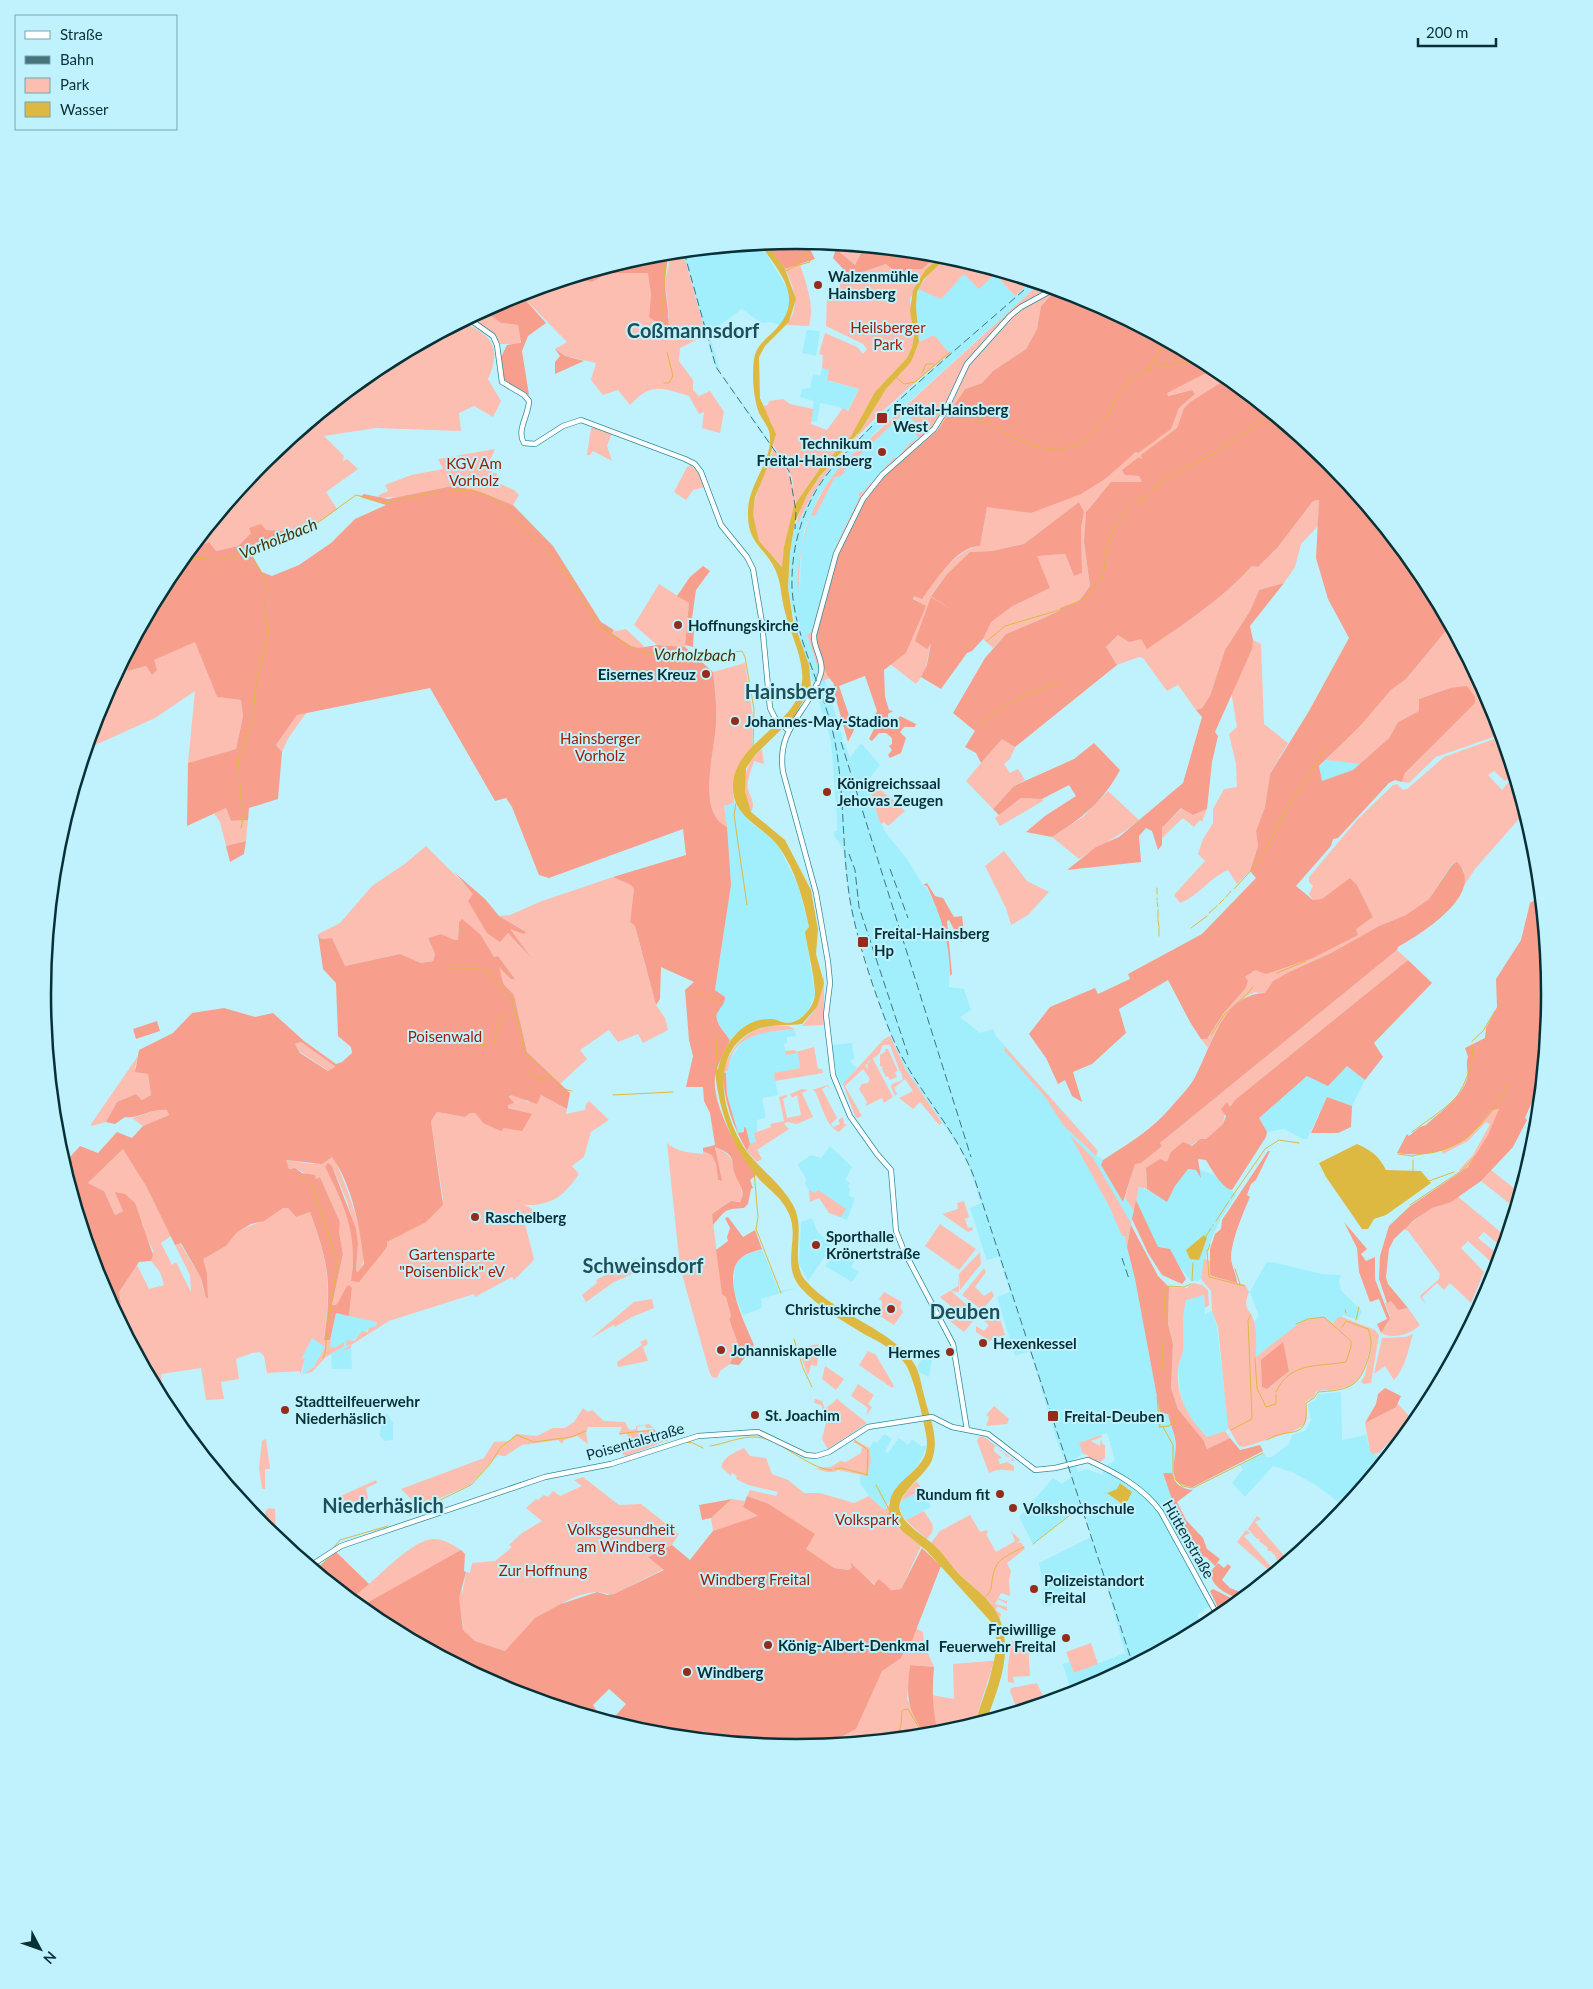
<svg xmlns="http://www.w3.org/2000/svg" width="1593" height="1989" font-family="Lato,sans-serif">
  <rect width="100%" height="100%" fill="#c0f2fd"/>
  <path fill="#a1eefd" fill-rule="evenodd" d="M760 244 789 291 790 306 784 321 780 325 771 322 761 323 742 309 709 333 721 374 770 441 768 442 716 368 683 252Z
    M964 273 995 274 1015 296 1031 281 1039 284 882 426 842 464 830 480 819 496 804 530 799 560 800 591 801 547 811 514 815 515 835 477 905 412 918 424 919 438 910 443 862 494 858 495 860 496 834 550 811 633 807 634 822 680H825L843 739 841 740 842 744 845 743 850 758 861 743 880 765 868 780 865 779 877 814 885 832 907 859 924 887 926 886 943 922 950 955 949 987 964 989 971 1010 960 1017 980 1033 993 1029 996 1036 1098 1151 1096 1155 1103 1160 1101 1165 1123 1202 1125 1198 1134 1211 1127 1247 1135 1279 1160 1413H1168L1176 1445 1173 1473 1163 1474 1189 1539 1176 1547 1210 1607 1204 1608V1611L1198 1614 1199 1630 1085 1691 1072 1695 1063 1664 1070 1662 1074 1673 1125 1653 1104 1576 1061 1592 1064 1601 1050 1606 1042 1605 1043 1585 1039 1563 1091 1537 1081 1505 1033 1544 1019 1517 1053 1478 1062 1484 1071 1477 1055 1435 1030 1351 1015 1356 997 1297 1010 1292 999 1257 987 1260 984 1252 970 1208 981 1203 969 1167 959 1147 906 1070 884 1019 851 912 843 848 834 836V831H837V819L831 741 795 623 788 588 790 552 795 522H799L812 493 824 475 888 408 950 354 934 335 919 342 916 307 918 289 943 296ZM1107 1433 1115 1460 1106 1466 1102 1475 1087 1469 1078 1472 1074 1459 1083 1454 1079 1443Z
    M807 330 820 331 816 356 802 353Z
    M822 368 830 370 829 381 859 389 847 411 840 407 820 403 817 422 811 421 814 401 800 397 802 389 810 388 813 374 820 376Z
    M1326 760 1345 761 1360 764 1353 770 1322 781 1319 767Z
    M734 803 751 823 767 834 779 847 798 885 809 927 805 932 815 995 806 1014 797 1020 788 1023 773 1019 734 1035 730 1040 716 1019 721 994 715 991 731 885 724 806Z
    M794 1029 796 1036 787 1037V1043L784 1044 786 1055 798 1053 800 1068 774 1074 778 1095 762 1098 766 1118 757 1120V1132L754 1133 756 1143 750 1144 746 1128 744 1132 738 1133 727 1096 726 1073 731 1058 742 1042 758 1033Z
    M852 1043 854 1058 850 1062 857 1068 842 1086 836 1072 832 1045Z
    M1347 1066 1365 1080 1352 1106 1327 1097 1307 1139H1303L1284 1129 1267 1132 1259 1118 1307 1076Z
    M830 1146 852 1167 845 1180 850 1183 848 1187 850 1188 849 1196 855 1198 847 1220 829 1213 819 1198 810 1202 809 1190 805 1184 806 1178 798 1166V1164L811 1155 821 1158Z
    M1188 1169 1196 1170 1201 1177 1199 1169 1214 1175 1236 1195 1220 1220 1208 1247 1202 1278 1198 1281H1191L1165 1249 1158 1248 1136 1200 1139 1187 1158 1194 1167 1201 1175 1186Z
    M812 1218 817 1231 832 1246 824 1253 826 1255 808 1281 799 1264 801 1222Z
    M762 1249 779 1291 796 1288 761 1299 762 1306 760 1309 743 1315 733 1288 735 1267 741 1257Z
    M843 1252 856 1259 851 1267 859 1272 852 1282 825 1266 833 1257Z
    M1272 1262 1322 1274 1341 1275 1339 1280 1341 1290 1362 1311 1358 1320 1343 1315 1341 1319 1333 1324 1306 1320 1256 1357 1254 1322 1259 1316 1250 1292 1266 1263Z
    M1204 1295 1205 1314 1212 1311 1217 1327 1229 1428 1226 1431 1207 1437 1193 1422 1184 1407 1180 1390 1178 1368 1183 1348 1181 1320 1186 1300Z
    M336 1313 377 1321 376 1326 359 1335 347 1346 351 1345 352 1369H332L331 1354 345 1345 332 1351 330 1347V1339Z
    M312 1338 325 1347 314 1367 302 1375 305 1359 302 1358Z
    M927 1351H933L929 1377 919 1372 917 1367Z
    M1341 1392 1342 1440 1366 1435 1370 1451 1379 1457 1346 1499 1342 1497 1338 1502 1317 1486 1294 1473 1273 1466 1245 1497 1232 1483 1243 1469 1240 1465 1264 1453 1266 1457H1272L1289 1444 1292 1435 1305 1431 1312 1419 1310 1418 1308 1404 1316 1399 1318 1394Z
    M382 1414H387L393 1423V1440L385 1441 380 1436Z
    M884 1434 892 1439 885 1451 888 1453 899 1438 908 1445 912 1439 921 1446H927L919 1464 899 1486 884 1510 869 1496 860 1483V1476L862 1475 867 1451 874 1441 877 1443Z
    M922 1490 931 1507 906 1520 900 1509 901 1501Z"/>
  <path fill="#fcbeb1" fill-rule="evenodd" d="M837 244 864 247 855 265 836 249Z
    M683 252 706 335 680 348 679 361 693 380V390L699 396 710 391 724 412 720 433 702 428 704 412 699 414 689 396C661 388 652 382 630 405L618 390 603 395 591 380 596 363 565 356 555 349 567 342 520 294 573 278 592 282 608 273H649L651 294 649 317 669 319 665 280 669 265 667 253Z
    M939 255H943L926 269 910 299 914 335 912 347 907 358 880 387 851 436 821 467 796 505 792 477 774 446 772 424 762 406 768 405 769 401 783 399 790 404 813 409 811 424 827 430 843 408 848 411 859 389 827 380 829 370 822 368 823 355 819 354 825 333 857 347 863 354 867 349 863 344 826 326 827 295 839 296 841 277H861V272L886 264 907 269H922Z
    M948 256 1031 281 1015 296 995 274 979 289 964 274 941 299 918 289 930 272Z
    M800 264C806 284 815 305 809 326L787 325C800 306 795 289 785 269Z
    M1039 284 1057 289 1041 306 1037 329 1026 349 993 371 982 383 965 389 937 431 898 464 823 663 827 675 830 678 822 681 807 634 811 633 834 550 860 496 858 495 860 492 862 493 894 458H897L910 443 919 438 911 429 917 424 905 412 844 470 845 472 841 476 835 477 815 516 811 515 801 547 798 592C796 542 811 502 842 464Z
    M487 313 501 323 518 325 521 344H499L494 333 472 321Z
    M467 324C494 337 501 350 488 379L501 401 493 417 474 406 459 413 461 431 376 428 324 436 344 456 343 461 347 459 358 469 326 492 337 509C322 522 308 528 289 534L288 531 266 530 251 533 238 546 216 551 209 542 189 551 264 461 378 367 450 329 452 332Z
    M934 335 950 354C897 396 823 459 799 522H797C804 484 838 461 860 431 870 418 876 402 886 389 899 372 912 362 919 342Z
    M1216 368 1228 378 1190 402 1184 408 1177 428 1142 455 1143 458 1141 459 1139 457 1125 475 1139 476 1143 482H1128L1098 497 1086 512 1084 542 1090 586 1079 601 1061 608V610L1035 622 1006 634 993 648 983 639 990 622 1011 607 1050 588 1036 556 1065 554 1074 576 1082 573 1081 528 1084 512 1079 502 1024 544 992 551 970 552 947 574 931 595 952 610 931 642 925 672 916 684 890 664 906 653 925 606 913 598 914 596H924C932 579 961 547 980 546L987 506 1031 513 1105 479 1117 466 1170 429 1179 408 1195 394 1192 390 1167 396 1166 393Z
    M595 427 612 433 607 446 612 461 593 451 590 455H587L591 428Z
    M495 449 491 458 492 473H497L496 482 514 490 519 495 513 505 481 492 378 498 379 495 388 491 385 485 411 475 443 469 438 459Z
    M773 449C785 464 799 489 794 510 790 530 785 548 783 568 776 559 766 551 759 542 741 516 765 475 773 449Z
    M691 465 700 475 705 487 693 490 686 500 674 492 687 467Z
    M1319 500 1318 526 1301 544 1295 567 1284 583 1259 590 1250 611 1225 650 1210 696 1202 708 1196 710 1178 685 1167 691 1143 658 1139 657 1117 665 1106 647 1118 635 1141 639 1147 648C1184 624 1222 599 1252 566L1258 567 1278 547 1313 501Z
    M659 584 689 603 685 647 657 645 634 625Z
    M1450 626 1493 706 1502 734 1436 757 1409 783 1402 782 1405 773 1474 703 1450 688 1419 699V711L1398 722 1389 738 1360 764 1326 760 1391 690 1406 679Z
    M626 629 644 646 642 649 631 646 611 632Z
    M1253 640 1261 644 1264 724 1288 743 1270 774 1265 807 1256 831 1258 846 1250 871 1237 884 1228 870C1209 878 1199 896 1180 903L1174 895 1205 861 1198 854 1203 839 1213 823V809L1224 789 1237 787 1236 764 1229 734 1237 727 1231 691 1251 649Z
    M195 641 217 697 241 700 243 716 236 749 188 763 195 691 155 718 91 747 89 743 100 706 123 663 128 671 146 666 152 675 154 660Z
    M745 663 753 718 752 748 741 761 733 786 734 803 724 806 727 827C695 812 716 747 716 722 717 706 715 689 713 672Z
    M307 712 289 737 282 752 276 745 297 715Z
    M1502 736 1514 774 1505 781 1494 771 1488 775 1502 790 1514 776 1525 812 1475 869 1464 886V871L1460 865 1452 864 1429 899 1406 915 1379 926 1331 953 1289 972 1273 981 1265 993C1261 993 1256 992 1253 993 1235 999 1214 1031 1208 1048L1201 1039 1208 1038 1223 1014 1245 989V977L1255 969 1313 958 1373 917 1357 885 1350 879 1322 899 1313 900 1309 894 1313 886 1309 882V877L1358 819 1393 785 1397 784 1403 790 1407 789 1444 757Z
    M1002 738 1015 747 1010 759 1004 764 1010 773 1018 769 1025 780 1014 786 993 809 966 781Z
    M762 749 764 764 754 761C752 768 746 781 748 789 750 797 756 803 751 812 741 788 741 766 762 749Z
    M858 773 896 802 905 811 888 826 884 822 881 824C873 807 873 785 858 773Z
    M1108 791 1139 820C1119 837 1100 845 1079 859L1052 837 1084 816Z
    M1021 798 1042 799 1043 801 1000 826 995 818Z
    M226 808 231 821 248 820 246 841 226 846 220 822 214 813Z
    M1182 808 1193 815 1207 809 1202 822 1200 820 1194 827 1183 818 1161 839 1162 828Z
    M426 846 474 894 468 901 477 914 508 933 532 959 509 929 525 931 499 916 510 915 542 901 613 877 632 885 634 889 630 922 635 926 656 1005 665 1018 668 1030 643 1043 638 1034 618 1042 609 1030 580 1050 587 1059 560 1084 527 1052 514 995 503 983 499 975V966L511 979H515L498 956 494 957 481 935 459 922 458 940H455L441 934 428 938 435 954 433 961 421 963 400 954 345 966 332 938 321 939 318 934 340 923 372 886 406 863Z
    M1004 851 1027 881 1049 892 1028 915 1011 925 1006 908 985 866Z
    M1397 950 1408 960 1236 1099 1230 1108 1227 1102 1223 1124 1206 1139H1200L1167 1162 1146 1168 1147 1189 1139 1187 1134 1211 1125 1198 1135 1163 1162 1146 1160 1143Z
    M824 975V1025L802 1026 817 1007Z
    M772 1026H789L794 1029C765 1032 731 1033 728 1071L723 1072C731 1047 745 1029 772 1026Z
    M890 1036 906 1070 942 1123 939 1125 920 1102 913 1109 899 1098 913 1091 905 1079 894 1088 897 1094 895 1096 891 1087 892 1084 903 1080 901 1071 900 1072 890 1045H883L879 1054 865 1065 868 1069 867 1062 873 1059 893 1097 884 1103 882 1098 866 1106 867 1102 859 1089 862 1084 868 1083 870 1079 863 1069 845 1086 862 1116 857 1118 855 1116 843 1084 884 1039Z
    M301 1042 336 1066 329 1071 300 1052 295 1044Z
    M814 1047 818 1069H822L823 1073 775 1081 774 1073 800 1068 798 1053 786 1055 785 1051 795 1050 796 1052Z
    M1005 1047 1098 1151 1096 1156 1063 1125 1046 1098 1004 1050Z
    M885 1049H888L898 1071 895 1072 897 1077 890 1080 888 1076 886 1077 882 1069 883 1067 880 1066V1055L886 1051Z
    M138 1056 135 1068 148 1074 151 1095 142 1100 136 1094 117 1102 106 1122 92 1126 91 1124Z
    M828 1085 830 1089 827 1086 822 1089 837 1118 831 1124 833 1127 840 1124 838 1120 843 1117 844 1124H847L839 1132C827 1128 821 1104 815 1091L812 1090Z
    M802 1089 808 1090 802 1093 813 1117 797 1124 787 1122 784 1124 789 1129 757 1150 762 1159 757 1162 747 1151 750 1144 756 1142 754 1133 771 1127 770 1124 784 1121 779 1097 787 1095V1097L783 1099 787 1118 801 1115 797 1095 792 1098 790 1094Z
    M511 1094 516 1095 528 1102 541 1095 567 1109 566 1114 585 1110 586 1104 589 1101 609 1120 591 1132 584 1157 572 1166 579 1174C563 1197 551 1206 524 1205L532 1209V1219L525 1224 534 1259 532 1262 514 1280 512 1277 475 1297 474 1294 389 1321 351 1345V1348L342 1351 351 1345 346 1346 347 1340 354 1341 362 1331 368 1332 369 1328 376 1326 377 1322 349 1316 352 1288 344 1290 341 1300 336 1305H332L343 1254 339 1232 340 1222 320 1177 316 1179 295 1168 289 1169 285 1160 313 1164 332 1157 336 1162C344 1181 376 1258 358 1272L356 1271 358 1244 347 1201 332 1166 326 1169C337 1185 355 1228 354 1247 354 1258 351 1268 353 1279L383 1251 387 1247V1242L412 1228 443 1199 431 1121 437 1112 465 1117 470 1112 475 1113 483 1123 522 1130 524 1113 507 1107Z
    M1497 1108 1499 1109 1498 1114C1490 1133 1479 1162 1460 1172L1459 1170 1473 1155 1490 1124 1486 1122 1468 1141 1443 1154 1441 1150 1465 1139 1493 1109Z
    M161 1109 168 1110 169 1115 143 1126 132 1118Z
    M1070 1135 1093 1158 1131 1223 1127 1247 1125 1236H1122L1109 1206Z
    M667 1143C675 1151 691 1153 703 1154V1151L712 1154 716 1164 718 1180 721 1181 715 1147C741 1158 728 1169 741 1182L742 1201H731L712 1214 722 1294 726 1296 731 1316 729 1319 738 1344 730 1364 720 1371 717 1378 712 1377 709 1371 680 1267Z
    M124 1148 146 1186 171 1236 161 1243 172 1265 176 1262 191 1292 190 1275 175 1245 180 1243 201 1278 203 1289 208 1298 207 1273 202 1259 226 1246 237 1231 260 1222 283 1208H288L296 1217 310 1212C329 1264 331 1285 324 1339L331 1340 330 1347 335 1348 344 1342V1346L326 1357 312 1372 304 1374 314 1367 325 1347 312 1338 302 1358 305 1359 300 1375V1371L267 1373 264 1356 260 1352 252 1353 236 1359 239 1379 221 1382 224 1399 206 1400 201 1368 161 1374 164 1404 110 1302 97 1259 99 1257 115 1298 121 1300 119 1292 137 1265 149 1289 164 1285 160 1272 151 1261 153 1250 145 1235 143 1224 116 1193 123 1211 115 1215 104 1191 88 1183Z
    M1491 1170 1520 1193 1514 1207 1481 1181Z
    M809 1190 815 1193 818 1190 846 1209 841 1217 829 1213 819 1198 810 1202Z
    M1457 1196 1503 1234 1498 1244 1484 1232 1478 1238 1495 1252 1490 1261 1468 1241 1461 1248 1484 1272 1471 1303 1450 1283 1444 1290 1437 1283 1422 1297 1426 1304 1420 1297 1421 1295 1439 1279 1440 1274 1408 1231 1403 1229C1413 1223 1421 1214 1432 1208 1441 1204 1449 1203 1457 1196Z
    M964 1201 969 1217 965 1219 968 1228 972 1227 973 1230 968 1232 942 1214 958 1209 957 1203Z
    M940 1224 976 1249 959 1270 925 1246Z
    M980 1252 981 1264 960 1290 959 1274Z
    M636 1259 639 1271 614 1282 586 1302 582 1295 597 1283 596 1280Z
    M1204 1259 1210 1261 1212 1276 1245 1285 1249 1292C1242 1310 1249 1307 1254 1321 1257 1331 1256 1346 1256 1357L1297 1325 1306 1320 1323 1317 1333 1324 1338 1317H1342L1375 1330 1379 1335 1371 1383 1364 1384 1361 1382 1365 1375 1372 1342C1364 1365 1367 1383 1339 1389 1331 1391 1323 1389 1316 1392L1314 1397 1305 1402 1307 1419 1303 1426 1291 1432 1244 1447 1239 1446 1228 1427 1218 1327 1212 1311 1211 1291 1201 1279ZM1282 1343 1289 1371 1267 1389Z
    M984 1268 986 1272 975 1287 984 1296 992 1291 994 1296 982 1310 962 1295Z
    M958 1274 959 1292 951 1291 978 1315 964 1332 947 1319 955 1310 940 1297 958 1286Z
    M1193 1283 1202 1285 1208 1290 1209 1305 1205 1308 1204 1295 1186 1300C1181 1321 1184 1330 1183 1350 1182 1356 1179 1362 1178 1368 1176 1397 1188 1417 1207 1437L1225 1431 1230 1438 1207 1449 1204 1441 1178 1409 1171 1388 1173 1344 1168 1324 1169 1287 1187 1288Z
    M884 1292 902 1302 900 1307 903 1312 894 1325 877 1314 882 1306V1301L879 1299Z
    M652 1299 654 1308 632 1317 615 1327 614 1325 591 1338 634 1302Z
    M1391 1301 1398 1310 1408 1308 1420 1325C1411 1334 1393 1340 1381 1333L1390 1316 1385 1303Z
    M982 1314 990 1321 1000 1319 1005 1335 993 1338 990 1341 976 1332V1326L984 1331 989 1325 980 1318Z
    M1413 1334C1408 1350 1406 1367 1394 1380L1385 1366 1374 1374 1382 1338 1406 1337Z
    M646 1339 648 1344 643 1347 648 1361 618 1367 617 1362 642 1345 640 1342Z
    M819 1344 817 1366 811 1365 808 1376 798 1348Z
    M868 1351 876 1355 894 1386 892 1388 859 1365Z
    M825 1366 844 1379 836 1390 822 1379Z
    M858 1384 874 1395 868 1404 872 1407 866 1416 868 1408 851 1396Z
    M815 1399 822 1401 825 1409 837 1399 867 1423 828 1449 822 1439 827 1419 821 1405 814 1403Z
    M1398 1404 1411 1418 1379 1453 1373 1454 1370 1451 1365 1423Z
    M994 1406 1009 1419 1007 1424 986 1426 989 1417 986 1415Z
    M583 1408 588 1412 592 1410 604 1421 625 1422 628 1428 631 1430 636 1429V1426L649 1424 654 1428H646L645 1425 637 1427 638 1431 654 1429 668 1440 627 1456 623 1455 621 1449 624 1448 622 1441 628 1439 627 1433 620 1435 619 1433 622 1427H588L586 1432 588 1444 577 1436 564 1440 562 1444 558 1440 522 1445 505 1456 498 1455 470 1485 419 1507 401 1489 484 1458 494 1442 509 1441 516 1434 537 1436 553 1428H565L574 1422Z
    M1410 1425 1411 1428 1350 1502 1346 1499 1386 1449Z
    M1101 1435 1102 1437 1091 1441 1100 1446 1101 1439 1103 1445H1105V1458L1099 1463 1087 1458 1088 1455 1083 1454 1079 1443Z
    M983 1436 1015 1461H1011L1012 1458 1006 1456 1002 1451 1001 1452 996 1445 994 1448V1451L1002 1458 998 1459 1000 1464 1007 1462 1014 1466V1471C1003 1470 999 1468 989 1473L977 1441 979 1437Z
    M266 1439 270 1469H265V1489H262L259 1468 262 1441Z
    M855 1440 869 1448 871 1460 867 1476 838 1470C831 1474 824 1472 816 1468L831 1467 840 1461 846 1462 861 1453 862 1447 853 1442Z
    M744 1448 750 1456 766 1458 772 1474 788 1480 804 1493H820L854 1503 869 1496 884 1510 890 1504C889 1525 906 1534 921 1546L901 1589C878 1593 865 1577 851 1563L852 1567 849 1570 835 1568 901 1658 904 1651 911 1643 915 1628 923 1632 924 1644 934 1667 910 1665 907 1699 926 1736 796 1748 649 1734 779 1649 772 1638 508 1691 377 1621 315 1570 336 1552 369 1584C384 1571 413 1541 432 1539 443 1538 453 1545 461 1550L459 1551 462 1595 466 1572 470 1573 472 1563 495 1561 512 1547 509 1545 522 1533 542 1521 526 1508 536 1499 538 1500 544 1495 548 1497 553 1491 560 1496 582 1486 574 1480 583 1477 619 1505 641 1504 679 1534 672 1545 648 1557 664 1569 614 1594C607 1595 602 1592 595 1592 560 1595 530 1630 505 1651L475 1641 463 1630 462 1616 460 1634 466 1642 473 1643 475 1648 472 1649 485 1666 490 1661 493 1666 489 1670 485 1666 496 1682 616 1612 690 1560 713 1531 711 1518 732 1499 745 1501 743 1507 758 1516 767 1503 747 1496 750 1490 776 1496 778 1492 748 1485 736 1479 737 1476 732 1473 731 1476 721 1467C723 1457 735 1452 744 1448Z
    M376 1480 377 1483 366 1488 368 1499 339 1514 332 1500Z
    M917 1481 922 1490 901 1501 900 1509 906 1520 924 1511C932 1524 938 1527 927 1539 902 1518 887 1508 917 1481Z
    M268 1508 275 1509 276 1538C266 1530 259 1520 268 1508Z
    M970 1515 980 1532 987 1530 988 1533 986 1534 996 1552 1015 1541 1011 1531 1020 1540 1017 1544 1021 1542 1025 1549 1007 1563 1011 1571 1009 1580 1010 1596 1001 1593 998 1598 1006 1601 1007 1600V1604L998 1599 995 1604 1007 1607V1611L997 1606 996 1610 1001 1614 1000 1619 990 1602 962 1577 931 1543 940 1531Z
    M1257 1516 1261 1519 1255 1522 1287 1559 1292 1556 1293 1558 1281 1566 1283 1564 1278 1562 1274 1554H1271H1273L1271 1551H1268L1267 1547 1259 1541 1260 1539H1257L1248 1529Z
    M1246 1530 1250 1533 1244 1536 1276 1572 1273 1574 1237 1542Z
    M1017 1640V1645L1028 1644 1030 1676 1013 1677 1014 1683 1008 1682C1007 1668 1009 1655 1012 1641Z
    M1091 1643 1098 1664 1074 1673 1066 1652Z
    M989 1661H994L974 1725 939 1734 934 1716 932 1695 954 1699 953 1664Z
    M1037 1683 1046 1703 1018 1712 1010 1691 1011 1688Z"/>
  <path fill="#f89e8c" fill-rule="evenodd" d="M782 242 788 246 810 249 815 259 785 269 766 244Z
    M864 247 939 255 922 269H907L900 275 886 264 862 272 861 277H839L840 273 846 272 833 258 836 249 855 265Z
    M667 253C668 263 666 271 665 281 665 297 670 313 668 329L649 317 651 294 648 273H608L592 282 573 278 650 255Z
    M1057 289 1085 298 1216 368 1167 393 1168 396 1192 390 1195 394 1179 408 1171 429 1138 453 1136 452 1105 479 1081 494 1031 513 987 507 980 546C956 546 935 582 922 599L914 596 913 599 926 606 906 653 884 670 885 697 889 710 893 711 888 714V718L895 723 900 716 916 724 915 727H904L900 732 906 738 901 753 890 758 888 755 892 750 889 746 892 744V738L886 733H879L872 741 869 739 874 729 871 722 877 711 865 676 839 686 854 730 848 742 833 689 834 684 827 675 815 641 816 634 837 555 863 502 885 475 937 431 965 389 982 383 993 371 1026 349 1037 329 1041 306Z
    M520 294 546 323 528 336 522 351 529 395 504 380 501 357 507 345 521 343 518 325 501 323 487 313 472 321 471 318 508 298Z
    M555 349 565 356 584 361 555 374V362L560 356Z
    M1228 378 1330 462 1424 576 1450 626 1406 679 1391 690 1359 727 1319 766 1322 781 1353 770 1389 738 1398 722 1419 711V699L1450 688 1467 686 1475 697V703L1405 773 1402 782 1395 780 1389 783 1338 838 1333 839 1331 846 1296 886 1313 900 1322 899 1350 878 1357 885 1373 917 1356 929 1358 935 1313 958 1266 974 1255 970 1245 977 1248 981 1245 989 1223 1014 1207 1039H1201L1190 1022 1168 980 1119 1009 1126 1033 1092 1064 1073 1072 1082 1102 1072 1096 1065 1080 1058 1084 1046 1058 1029 1034 1050 1007 1095 988 1098 994 1130 979 1128 974 1202 934 1256 878 1250 871 1258 846 1256 831 1265 807 1270 774 1309 711 1349 638 1328 599 1316 558 1319 500 1313 501 1278 547 1258 567 1252 566C1222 599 1184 624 1147 649L1141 639 1129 642 1118 635 1106 647 1117 665 1015 747 1002 739 981 763 976 753 965 747 975 731 953 713 985 658 1006 634 1035 622 1061 610 1060 608 1079 601 1090 586 1084 542 1086 512 1111 482H1142L1139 476 1125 475 1122 470 1139 457 1142 459 1141 455 1177 428 1184 408 1190 402Z
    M453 486 481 492 513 505 553 546 601 622 614 630 612 633 631 646 639 648 657 645 685 647 713 672C715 689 717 706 716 722 716 748 695 812 727 827L731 885 715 990 725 997C725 1004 721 1006 718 1012 712 1019 725 1033 730 1040 725 1051 719 1061 716 1072 708 1100 740 1154 756 1175L750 1180 753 1188 751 1189 748 1204 744 1208C723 1210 728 1208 713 1225L712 1214 731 1201 740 1202C746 1192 740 1185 736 1177 729 1161 739 1156 715 1147L722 1181 718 1180 716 1164 712 1155 703 1151V1148L715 1145 710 1113 704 1101 703 1087H686L693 1056 689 1040 685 990 694 982 661 967 660 999 656 1005 635 926 630 922 634 889 631 885 613 877 686 855 683 829 549 878 539 875 512 807 506 798 495 801 430 688 297 715 276 745 282 752 278 799 249 808 248 820 231 821 226 808 187 826 188 763 236 749 243 716 241 700 217 697 195 642 154 660 157 670 152 675 146 666 128 671 123 663 131 648 135 645V640L170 575 189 551 209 542 216 551 238 546 251 533 249 528 261 524 266 530 288 531 289 534 250 552 262 572 272 576 299 565 331 543 355 519 386 505 360 497 364 494 388 499Z
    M1079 502 1084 512 1081 528 1082 573 1074 576 1065 554 1037 556 1050 588 1011 607 991 622 983 639 972 651 967 653 941 689 921 677 927 665 931 643 927 649 915 641 931 597 952 610 931 596 947 574 970 552 992 551 1024 544Z
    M703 566 710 571 696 590 691 625 696 626V629H694L693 647 685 645 689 603 677 596 690 577Z
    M1284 583 1250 626 1253 640 1252 649 1215 732 1218 736 1212 762 1207 809 1193 815 1181 808 1162 828V845L1158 850 1152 831 1146 828 1139 836 1141 862 1067 870 1096 847 1119 837 1183 783 1202 717 1196 710 1202 708 1210 696 1225 650 1250 611 1259 590Z
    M1094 743 1120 770C1102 803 1083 817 1052 837L1026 832 1045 816 1076 796 1069 785 1042 799 1021 798 999 815 993 809 1014 786 1074 759Z
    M246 841 244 854 230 862 226 846Z
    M1457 862C1488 893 1419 935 1398 947L1397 950 1160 1143 1162 1146 1141 1163 1135 1164 1123 1202 1101 1165 1103 1160C1128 1144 1153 1129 1172 1106 1179 1098 1188 1089 1194 1079 1211 1048 1222 994 1265 993L1273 981 1289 972 1331 953 1379 926 1406 915 1429 899 1452 865Z
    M454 872 485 899 499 916 526 932 524 934 510 929 532 959 508 933 500 942 487 933 468 901 473 894Z
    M927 883 935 896 943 898 954 917 962 916 965 939 961 942 949 920 947 921 952 974 950 976C950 943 941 916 927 886L923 885Z
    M1541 896 1538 908 1542 911 1550 995 1542 1079 1525 1118 1527 1120 1513 1147 1481 1181 1451 1202 1432 1208 1414 1220 1394 1239 1389 1249 1386 1277 1388 1284 1408 1308 1398 1310 1391 1301 1387 1303 1379 1279 1380 1256 1389 1226 1409 1207 1468 1167 1488 1135 1499 1109 1492 1110C1484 1119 1476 1131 1466 1139 1447 1152 1420 1157 1397 1153L1407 1134 1409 1136 1420 1127 1426 1125C1440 1112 1461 1098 1467 1079 1469 1071 1465 1065 1468 1057L1465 1048 1485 1038 1486 1028 1497 1007 1496 979 1521 940 1530 903Z
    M462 919 481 935 494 957 498 956 515 979H511L499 967 503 983 514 995 527 1052 570 1093 567 1109 541 1095 537 1104 511 1095 509 1097 514 1103 508 1105V1108L532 1114 522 1131 504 1128 501 1131 483 1123 475 1113H470L465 1117 437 1112 431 1121 443 1205 426 1222 387 1242V1247L359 1282 351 1281C358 1237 346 1207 325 1167L328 1163 332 1166 356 1229 358 1244 356 1271 358 1272 364 1264C361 1231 352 1184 332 1157L322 1164 286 1160 289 1169 295 1168 302 1173 315 1175 316 1179 320 1177 340 1222 339 1232 343 1254 332 1305H336C342 1299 342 1290 349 1285L352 1288 349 1316 336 1313 330 1340H324C332 1284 329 1264 310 1212L296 1217 288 1208H283L264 1221 251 1224 237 1232 226 1246 203 1259 207 1273 208 1298H206L201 1278 181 1243 175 1245 146 1186 123 1149 88 1183 104 1191 115 1215 123 1211 115 1192 125 1194 135 1203 153 1255 151 1261 139 1262 119 1292 121 1303 118 1304 100 1258 98 1259 110 1302 100 1283 63 1161 70 1157 80 1146 98 1153 117 1132 132 1138 143 1126 169 1115 167 1110C152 1108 139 1119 125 1117L115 1124 106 1122 117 1102 136 1094 142 1100 151 1095 148 1074 135 1072 139 1050 173 1033 192 1013 224 1008 255 1017 273 1013 304 1041 336 1064 342 1062 352 1053 351 1047 338 1036 336 983 323 969 318 934 321 939 332 938 345 966 400 954 421 963 433 961 435 954 428 938 441 934 455 940H458L459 922ZM301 1042 335 1066V1067L328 1071 300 1053 295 1044Z
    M1408 960 1432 983 1374 1043 1383 1057 1365 1080 1347 1066 1328 1086 1307 1076 1259 1118 1267 1132 1266 1137 1232 1190C1223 1189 1211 1169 1206 1160L1198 1159 1201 1178 1196 1170 1188 1169 1175 1186 1167 1202 1147 1189 1146 1168 1160 1159 1167 1162 1171 1152 1183 1142 1192 1146 1200 1139H1206L1223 1124 1226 1116 1221 1109 1227 1102 1230 1107 1236 1099Z
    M157 1021 160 1031 136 1039 133 1029Z
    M723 1072 726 1073 727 1095 738 1133 744 1132V1127L746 1128 750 1144 747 1151C733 1127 723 1099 723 1072Z
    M1327 1097 1352 1106 1351 1127 1338 1133H1311Z
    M1268 1151H1270L1256 1180 1251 1184 1247 1195 1250 1197C1243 1213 1232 1239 1231 1257 1231 1266 1237 1275 1237 1283L1212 1276 1210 1274V1249L1215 1234 1221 1229 1222 1220Z
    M1136 1200 1158 1247 1170 1249 1186 1279 1182 1284 1162 1275 1148 1253 1132 1219Z
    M728 1217 743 1237 755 1230 762 1249C756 1251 746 1253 741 1258 720 1276 746 1325 754 1345L739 1365 730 1364 738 1344 729 1319 731 1316 726 1297 722 1294 716 1250 728 1241 727 1237 730 1228 725 1218Z
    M1344 1222 1367 1249 1361 1254 1366 1261 1375 1257V1279L1390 1318 1381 1333 1377 1324 1387 1319 1379 1299 1370 1302 1359 1272 1357 1248Z
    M1131 1225 1158 1276 1169 1287 1168 1324 1173 1344 1171 1388 1178 1409 1204 1441 1207 1449 1230 1438 1240 1450 1260 1445 1263 1451 1193 1487C1164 1485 1176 1463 1176 1444 1175 1434 1170 1424 1168 1414L1160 1413 1135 1279 1127 1247Z
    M1283 1342 1289 1371 1267 1389 1262 1387 1261 1360Z
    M1385 1388 1401 1396 1396 1407 1365 1423 1376 1404 1378 1394Z
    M1163 1473H1172C1174 1484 1182 1489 1193 1490L1177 1502 1186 1520 1203 1538 1207 1549 1220 1559 1215 1566 1206 1557 1197 1556 1182 1543 1189 1538 1176 1511Z
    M747 1496 767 1503 815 1534 806 1549 834 1568 849 1570 852 1567 850 1562 874 1585 879 1579 891 1590 901 1589 922 1548 941 1566 911 1643 904 1651 901 1658 882 1671 856 1729 823 1746 796 1748 649 1734 610 1722 626 1704 609 1689 593 1705 598 1713 595 1717 508 1691 377 1621 360 1607 461 1550 465 1554 464 1571 466 1572 459 1598 463 1630 475 1641 505 1651 535 1618 561 1604 597 1592 607 1595 614 1594 664 1570 648 1557 672 1545 690 1560 713 1531 758 1516 743 1507Z
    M732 1499 711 1518 702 1520 699 1505Z
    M336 1552 369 1584 357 1594 360 1607 315 1570Z
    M1218 1563 1224 1568 1228 1564 1231 1567 1222 1580 1230 1588 1248 1595 1243 1599C1229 1597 1209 1586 1211 1571Z
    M1213 1589 1239 1602 1222 1616 1210 1591Z
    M910 1665 934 1667C932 1690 932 1712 939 1734L926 1736C907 1708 906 1698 910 1665Z"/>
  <path fill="#deb942" d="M766 243 785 269 796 299 789 322 765 346 759 357 760 398 776 434 766 471 755 497 753 515 759 541 782 567 784 547 794 506 821 467 851 436 875 392 907 358 912 347 914 335 910 311 913 290 926 269 943 255 948 256 924 279 917 292 916 307 919 342 911 362 886 389 861 430 820 476 807 495 795 522 790 552 788 588 793 620 809 665 811 687 794 717 756 754 746 768 745 791 751 812 785 840 811 890 818 930 816 954 824 983 817 1007 802 1024C788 1026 771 1024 758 1029 706 1049 722 1118 748 1153 763 1172 783 1185 794 1207 806 1231 789 1262 806 1281 834 1314 896 1331 915 1365 920 1374 921 1384 924 1395 929 1417 940 1437 932 1460 925 1477 895 1494 900 1511 904 1525 923 1535 934 1545 944 1554 951 1566 961 1576 970 1585 982 1593 990 1603 1019 1639 1000 1684 986 1721L974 1725 989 1681 996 1652 997 1642 992 1623 926 1550 903 1532 889 1516C889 1509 889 1503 891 1497 901 1473 933 1469 926 1434 923 1417 914 1379 906 1365 896 1350 879 1342 864 1334 841 1320 818 1307 800 1287 781 1264 800 1238 789 1214 780 1194 767 1190 755 1174 731 1145 718 1107 715 1070L718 1069C724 1043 743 1017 773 1019 778 1020 783 1023 788 1023 802 1022 815 1006 815 993 814 973 808 952 805 932L809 927C803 899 796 871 779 847 764 826 734 819 733 789 731 742 797 727 802 682 805 659 787 627 783 603 781 592 780 579 775 569 764 546 747 544 748 511 748 485 771 463 770 437 770 428 763 421 759 413 753 397 752 375 754 359 756 348 763 341 771 334 807 300 782 276 760 244Z
    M1357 1144C1371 1150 1379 1156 1386 1170L1421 1171 1431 1183 1386 1215 1374 1219 1368 1229H1362L1326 1177 1319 1163Z
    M1204 1235 1207 1238 1199 1260 1190 1259 1186 1250Z
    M1120 1483 1132 1492 1125 1506 1107 1493 1117 1489Z"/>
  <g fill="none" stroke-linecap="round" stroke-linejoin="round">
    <path stroke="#deb942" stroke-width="1" d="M815 247 822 243
      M650 255 659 260
      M795 266 810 262 804 245 799 241
      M786 271 795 266 798 259 810 249
      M662 314C662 301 667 268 663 260
      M1146 370 1165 344
      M922 373 926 364H934
      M895 376 904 384 915 382 950 352
      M664 383H669L673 376 667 352
      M952 406H957C987 421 1037 459 1071 447 1084 442 1092 432 1101 423
      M1103 420C1112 413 1112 403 1119 394 1141 362 1171 362 1206 363
      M513 517 566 572 598 625 634 649
      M179 563 195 558 217 560 249 552 271 541 312 527 356 495 387 503 435 492 472 490 491 497 511 513
      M987 641 1005 626 1063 609 1085 598 1103 576 1108 542 1115 526 1126 513 1165 479 1213 454 1272 414
      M638 651 661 656 704 655 742 651 745 657 754 709 753 748
      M977 727C1000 705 1028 693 1059 683
      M736 803 734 815 747 905
      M241 828 244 812 241 800 238 757 246 743V732L253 721 255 690 269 631 265 611 266 582 250 552
      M1157 888V894
      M1234 889 1258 863 1289 805 1314 768 1325 746
      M1226 897 1231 891
      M1157 898V900
      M1157 902 1158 907
      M1219 904 1224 899
      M1158 910V919
      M1209 913 1217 906
      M1158 920 1159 927
      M1159 928V936
      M1191 928 1207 916
      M450 968H474L490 972 513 1001 525 1053 564 1089 572 1091
      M1277 973 1306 961
      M697 994 702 995
      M1247 994 1253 987
      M707 997 718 1001
      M1211 1035 1224 1015 1246 995
      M1472 1041 1483 1031 1495 1011
      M481 1045 494 1043 500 1019 507 1016
      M524 1067 538 1079 549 1077
      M716 1070 717 1036
      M613 1095 673 1092
      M1412 1132C1426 1121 1445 1110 1457 1096 1465 1085 1476 1058 1472 1045
      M1398 1154 1412 1156
      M1412 1156C1421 1153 1433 1154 1442 1150 1474 1139 1494 1111 1510 1083
      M1413 1160V1171
      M754 1171 758 1217 756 1229 781 1293
      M298 1175 312 1185 336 1257V1273L330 1312
      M1429 1181 1454 1172
      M1231 1198 1265 1149 1279 1140 1299 1143
      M1410 1205 1464 1169 1475 1156
      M1216 1221 1229 1201
      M1213 1226V1225
      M1205 1238 1211 1228
      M1207 1250 1209 1277 1245 1286
      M1208 1250 1210 1244
      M1235 1269 1240 1284
      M1192 1281 1193 1263
      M1345 1310 1346 1313
      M1356 1320 1359 1307
      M794 1339 803 1368 812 1387
      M323 1358 325 1353 329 1313
      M1255 1358 1257 1388 1266 1407 1276 1404V1395
      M1162 1371 1165 1290 1169 1286 1184 1287 1191 1284
      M1276 1392C1290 1361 1319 1367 1346 1362L1351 1347V1341L1324 1317 1308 1319 1296 1324
      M1157 1397 1160 1427
      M1159 1427 1169 1426 1179 1416
      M1163 1427 1173 1445V1477L1182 1486 1193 1488 1263 1453
      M1231 1430 1252 1419 1248 1320 1251 1315
      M620 1434C623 1433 651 1430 654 1431 660 1433 663 1438 667 1441
      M854 1440 868 1450 867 1475
      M1267 1440C1289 1425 1309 1444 1306 1403L1314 1398 1318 1392C1346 1390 1359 1389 1368 1359 1371 1347 1373 1341 1368 1329L1346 1321 1342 1327
      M685 1442 693 1443 703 1448
      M710 1446C724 1444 741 1436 756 1437 779 1438 810 1470 832 1470
      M835 1469 841 1468 868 1475
      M876 1485 891 1513
      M409 1515 471 1485 490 1464 501 1447 517 1435 534 1442 571 1437 586 1431
      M1033 1544 1079 1508
      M334 1547 340 1540 388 1526
      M316 1571 331 1555
      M984 1599C986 1595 990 1593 991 1589 994 1561 997 1560 1024 1547
      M903 1710 908 1709 924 1736
      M897 1739 901 1725 902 1711"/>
    <g stroke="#2f8c9c" stroke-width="6">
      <path id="secondary" d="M469 319 493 336 497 345 502 382 524 395 529 401C529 415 516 430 524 443L535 444 563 426 581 420 685 459 695 464 701 472 721 525 747 557 753 569 762 623 770 708 775 718 788 730
        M967 1430 953 1344 904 1251 896 1231 891 1170 877 1154 850 1116 833 1075 826 1015 830 983 828 962 816 893 783 772C776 726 810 712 821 673 824 660 813 648 814 635L836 554 863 499 882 475 934 429 944 413 967 364 1010 316 1021 307 1054 289
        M310 1566 341 1546 545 1477 611 1464 698 1436 758 1432 806 1455 816 1456 829 1452 868 1427 932 1417 952 1427 988 1434 1035 1470 1055 1468 1088 1460C1116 1473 1143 1487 1161 1512L1219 1618"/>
    </g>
    <use href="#secondary" stroke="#fff" stroke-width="4.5"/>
    <path stroke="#47737b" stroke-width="1" stroke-dasharray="8 4" stroke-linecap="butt" d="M684 252 716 367 789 471 796 511 795 529
      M1033 282C979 330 923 376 871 427 850 449 826 470 812 498 798 526 791 556 792 588 795 641 825 690 835 742 844 789 842 838 848 886 853 930 874 992 891 1034 912 1086 954 1125 974 1177L1133 1665
      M841 742 971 1157
      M849 854 855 870 859 907 908 1055
      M890 869 908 918
      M1122 1258 1129 1279"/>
  </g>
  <g fill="#952b1a" stroke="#c0f2fd" stroke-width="2">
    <circle cx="818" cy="285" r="5"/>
    <rect x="876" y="412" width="12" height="12" rx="2.5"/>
    <circle cx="882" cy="452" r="5"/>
    <circle cx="678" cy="625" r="5"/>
    <circle cx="706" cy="674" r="5"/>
    <circle cx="735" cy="721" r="5"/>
    <circle cx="827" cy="792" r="5"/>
    <rect x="857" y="936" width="12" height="12" rx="2.5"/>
    <circle cx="475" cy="1217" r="5"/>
    <circle cx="816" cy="1245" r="5"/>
    <circle cx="891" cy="1309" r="5"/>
    <circle cx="983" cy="1343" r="5"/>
    <circle cx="721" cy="1350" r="5"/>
    <circle cx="950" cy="1352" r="5"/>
    <circle cx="285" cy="1410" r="5"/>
    <circle cx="755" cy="1415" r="5"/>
    <rect x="1047" y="1410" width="12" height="12" rx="2.5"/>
    <circle cx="1000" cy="1494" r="5"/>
    <circle cx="1013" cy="1508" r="5"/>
    <circle cx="1034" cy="1589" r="5"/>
    <circle cx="1066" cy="1638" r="5"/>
    <circle cx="768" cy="1645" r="5"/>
    <circle cx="687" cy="1672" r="5"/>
  </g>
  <g text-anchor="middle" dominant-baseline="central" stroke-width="4" stroke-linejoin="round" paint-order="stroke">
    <g font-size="15" font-weight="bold" fill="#083037" stroke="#c0f2fd" text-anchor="start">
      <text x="828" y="276">Walzenmühle<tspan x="828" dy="17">Hainsberg</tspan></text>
      <text x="893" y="409">Freital-Hainsberg<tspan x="893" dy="17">West</tspan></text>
      <text x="872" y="443" text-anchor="end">Technikum<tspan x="872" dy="17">Freital-Hainsberg</tspan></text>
      <text x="688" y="625">Hoffnungskirche</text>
      <text x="696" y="674" text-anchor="end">Eisernes Kreuz</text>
      <text x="745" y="721">Johannes-May-Stadion</text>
      <text x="837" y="783">Königreichssaal<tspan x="837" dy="17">Jehovas Zeugen</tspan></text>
      <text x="874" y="933">Freital-Hainsberg<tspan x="874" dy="17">Hp</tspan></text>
      <text x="485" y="1217">Raschelberg</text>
      <text x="826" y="1236">Sporthalle<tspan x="826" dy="17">Krönertstraße</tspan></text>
      <text x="881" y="1309" text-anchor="end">Christuskirche</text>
      <text x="993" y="1343">Hexenkessel</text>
      <text x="731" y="1350">Johanniskapelle</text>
      <text x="940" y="1352" text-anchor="end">Hermes</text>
      <text x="295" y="1401">Stadtteilfeuerwehr<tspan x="295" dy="17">Niederhäslich</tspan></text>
      <text x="765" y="1415">St. Joachim</text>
      <text x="1064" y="1416">Freital-Deuben</text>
      <text x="990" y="1494" text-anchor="end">Rundum fit</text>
      <text x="1023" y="1508">Volkshochschule</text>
      <text x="1044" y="1580">Polizeistandort<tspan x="1044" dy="17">Freital</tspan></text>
      <text x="1056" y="1629" text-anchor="end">Freiwillige<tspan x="1056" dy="17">Feuerwehr Freital</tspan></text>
      <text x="778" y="1645">König-Albert-Denkmal</text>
      <text x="697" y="1672">Windberg</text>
    </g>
    <g font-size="15" fill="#a11d06" stroke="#c0f2fd">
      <text x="888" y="327">Heilsberger<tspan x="888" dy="17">Park</tspan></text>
      <text x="474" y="463">KGV Am<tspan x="474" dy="17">Vorholz</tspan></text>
      <text x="600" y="738">Hainsberger<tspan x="600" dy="17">Vorholz</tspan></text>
      <text x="445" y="1036">Poisenwald</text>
      <text x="452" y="1254">Gartensparte<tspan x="452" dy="17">"Poisenblick" eV</tspan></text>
      <text x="867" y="1519">Volkspark</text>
      <text x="621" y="1529">Volksgesundheit<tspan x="621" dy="17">am Windberg</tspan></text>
      <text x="543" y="1570">Zur Hoffnung</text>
      <text x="755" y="1579">Windberg Freital</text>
    </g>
    <g font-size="15" fill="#083037" stroke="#c0f2fd">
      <text transform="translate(635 1441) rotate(-16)">Poisentalstraße</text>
      <text transform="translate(1189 1539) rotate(60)">Hüttenstraße</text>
    </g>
    <g font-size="16" font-style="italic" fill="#423300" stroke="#c0f2fd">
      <text transform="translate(278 538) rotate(-22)">Vorholzbach</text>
      <text transform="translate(695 654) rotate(1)">Vorholzbach</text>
    </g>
    <g font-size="20" font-weight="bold" fill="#1f4e57" stroke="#c0f2fd">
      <text x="693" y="330">Coßmannsdorf</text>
      <text x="790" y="691">Hainsberg</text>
      <text x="643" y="1265">Schweinsdorf</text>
      <text x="965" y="1311">Deuben</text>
      <text x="383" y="1505">Niederhäslich</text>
    </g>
  </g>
  <path d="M0 0H1593V1989H0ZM51 994a745 745 0 1 1 1490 0a745 745 0 1 1-1490 0Z" fill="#c0f2fd" fill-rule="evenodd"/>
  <path fill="none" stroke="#083037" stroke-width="2.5" d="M51 994a745 745 0 1 1 1490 0a745 745 0 1 1-1490 0Z"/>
  <rect x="15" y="15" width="162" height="115" fill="#c0f2fd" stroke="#76a4ae"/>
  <rect x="25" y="31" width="25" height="8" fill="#ffffff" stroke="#76a4ae"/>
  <text x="60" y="40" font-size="15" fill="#083037">Straße</text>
  <rect x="25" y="56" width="25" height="8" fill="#47737b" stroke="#76a4ae"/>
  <text x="60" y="65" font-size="15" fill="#083037">Bahn</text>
  <rect x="25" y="78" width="25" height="15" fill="#fcbeb1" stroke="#76a4ae"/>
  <text x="60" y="90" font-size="15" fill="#083037">Park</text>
  <rect x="25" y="102" width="25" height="15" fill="#deb942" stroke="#76a4ae"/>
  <text x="60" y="115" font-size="15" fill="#083037">Wasser</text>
  <g transform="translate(40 1949) rotate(131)" stroke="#c0f2fd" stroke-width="4" paint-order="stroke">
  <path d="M0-4L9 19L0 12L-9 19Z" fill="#083037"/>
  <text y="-8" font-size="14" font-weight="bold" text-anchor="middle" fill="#083037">N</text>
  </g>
  <path d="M1418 38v8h78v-8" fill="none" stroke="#083037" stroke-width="2.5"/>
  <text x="1426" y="38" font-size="15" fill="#083037" stroke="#c0f2fd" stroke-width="4" paint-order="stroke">200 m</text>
</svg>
